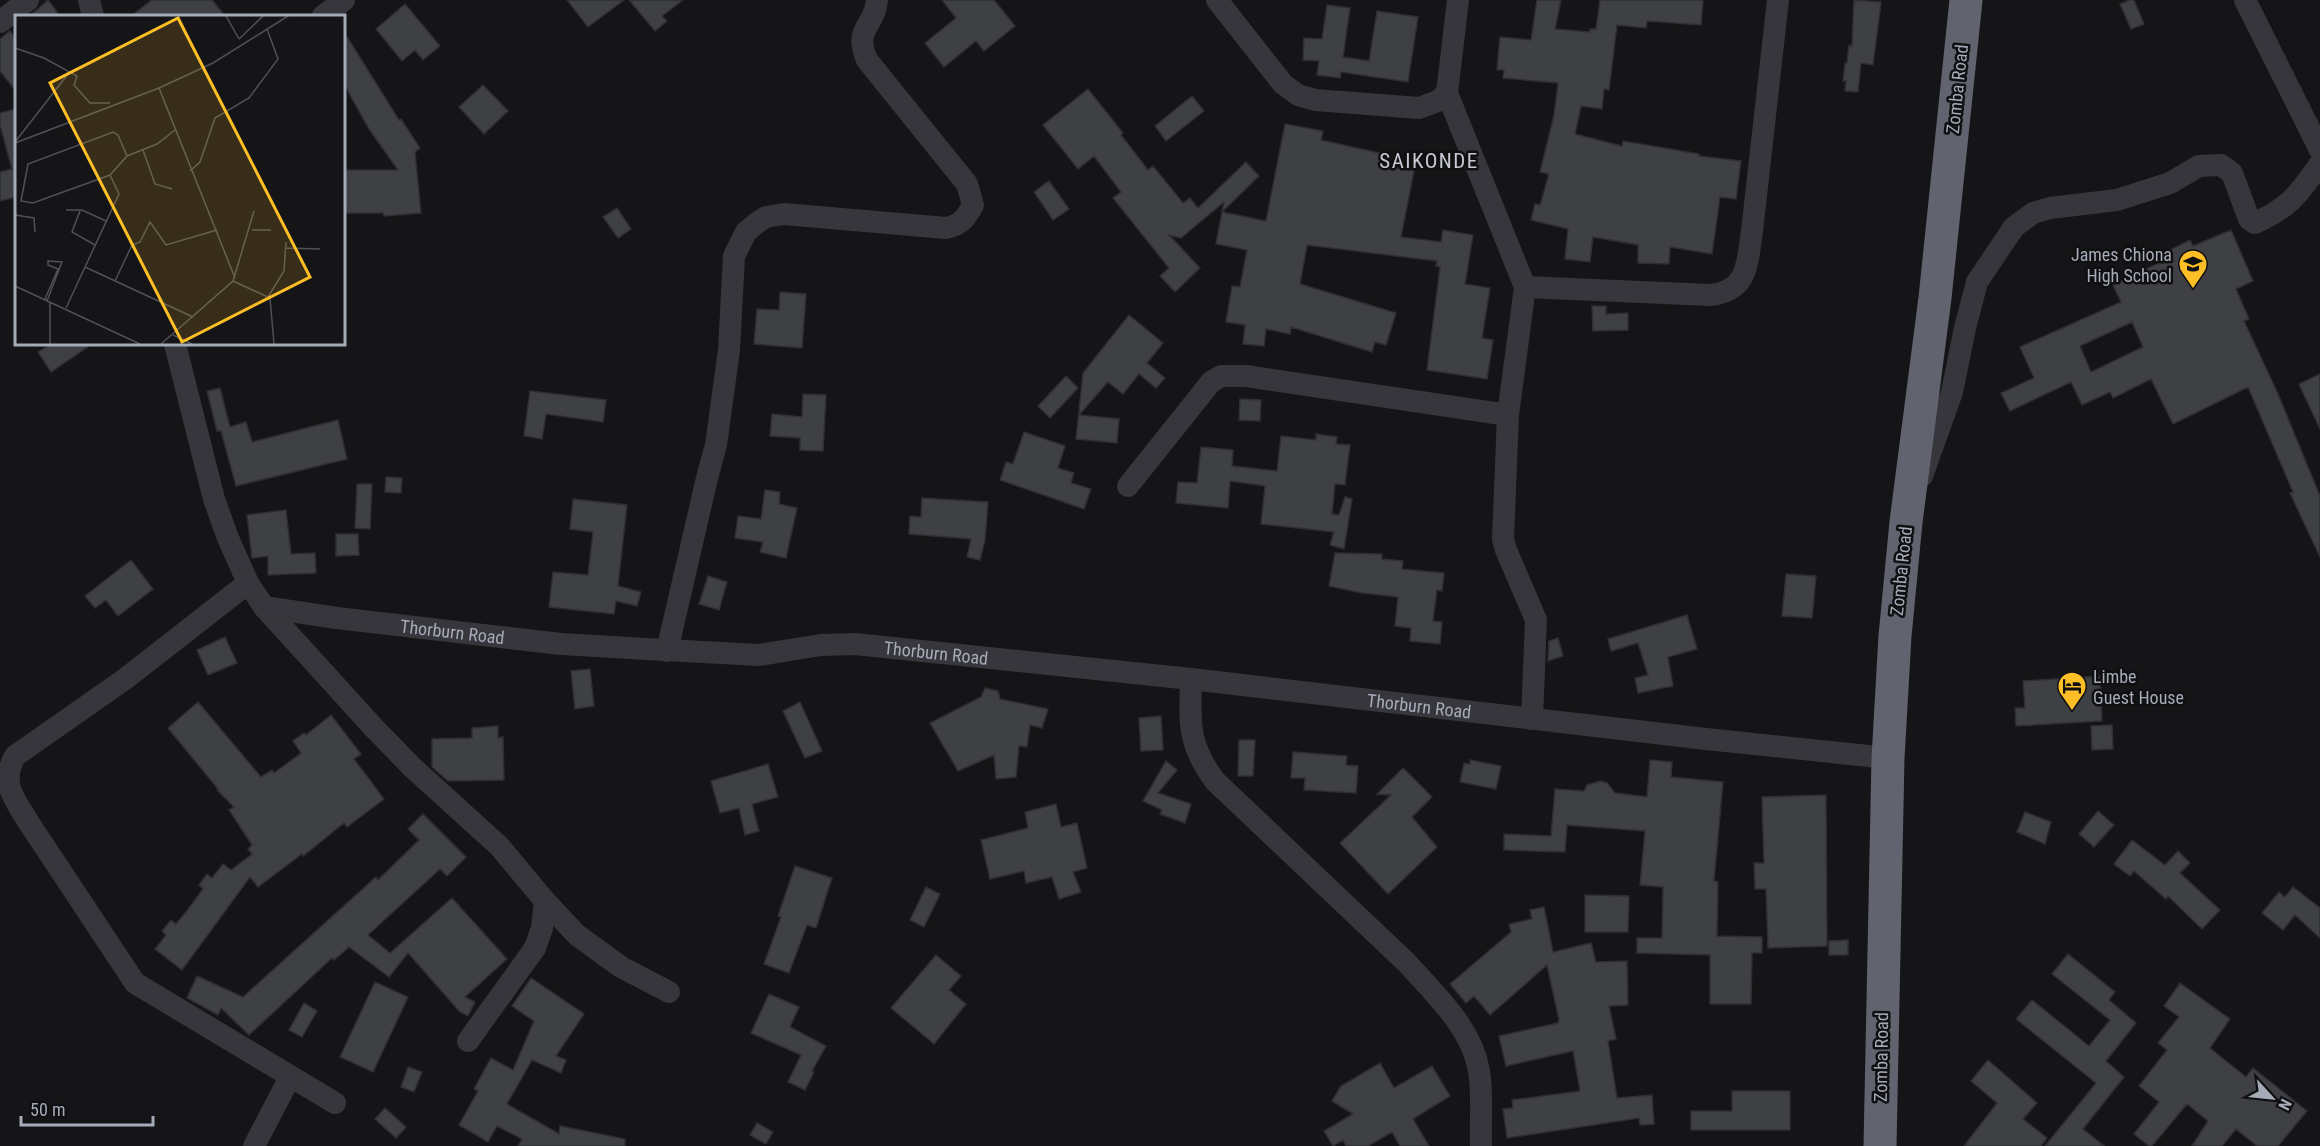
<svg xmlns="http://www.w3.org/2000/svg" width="2320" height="1146" font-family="'Roboto Condensed',sans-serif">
  <rect width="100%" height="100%" fill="#151517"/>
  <path fill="#3f4044" stroke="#2f2f33" stroke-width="1.5" fill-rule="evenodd" d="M48 0 60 16H29L39 8Z
    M152 0H212L225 16H131Z
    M567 0H624L588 27Z
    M629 0H683L662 16 667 21 655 31Z
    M942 0H994L1015 26 984 51 976 41 944 67 925 43 956 18Z
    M1537 0H1561L1555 29 1590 32V29H1596L1600 0H1703L1701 25 1647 21 1646 28 1617 25 1609 90 1604 89 1602 109 1581 106 1575 134 1622 146 1623 141 1699 154V156L1741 161 1736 199 1720 197 1712 254 1670 247 1669 264 1638 263V245L1593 237 1590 262 1565 259 1568 229 1531 220 1535 204 1540 205 1549 174 1540 172 1554 115 1558 83 1503 78 1504 70H1497L1500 37 1531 40Z
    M1854 0 1881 2 1873 65 1861 63 1858 92 1845 91 1846 81H1843L1845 63H1847L1849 45 1852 46Z
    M2130 0H2134L2144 24 2131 29 2120 4Z
    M405 4 440 46 423 60 415 50 402 61 376 29Z
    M1327 5 1350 8 1343 57 1369 61 1377 11 1418 17 1408 82 1341 72 1340 78 1317 75 1319 61 1303 60 1304 38 1322 39Z
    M10 31 16 39V91L0 71V39Z
    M344 32 399 120 401 119 420 148 415 152 421 213 384 216 383 213H344V170H398L369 129 344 84Z
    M483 85 508 111 484 134 459 107Z
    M1088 89 1123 133 1121 135 1148 170 1153 166 1183 203 1190 198 1198 208 1246 162 1259 176 1222 212 1224 202 1181 238 1169 235 1200 268 1175 292 1160 276 1169 268 1113 198 1121 192 1094 156 1078 169 1043 125Z
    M1192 96 1204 111 1166 141 1155 126Z
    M16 109V197L0 201V172L12 169 0 125V113Z
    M1285 124 1323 131 1321 140 1384 154 1382 165 1414 171 1401 237 1441 242 1443 230 1473 235 1465 284 1490 288 1482 338 1493 340 1487 379 1427 370 1440 267 1436 266 1437 261 1307 245 1300 284 1396 313 1386 345 1375 342 1372 352 1291 327 1290 334 1266 329 1264 346 1243 344 1245 325 1226 322 1232 286 1240 287 1247 250 1216 244 1222 212 1266 221Z
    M1049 181 1069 209 1053 220 1034 192Z
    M617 208 631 229 618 238 603 217Z
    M2231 230 2253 281 2236 289 2249 319 2244 321 2278 394 2320 496V557L2290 493 2293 492 2248 387 2173 424 2151 379 2113 398 2110 392 2082 405 2071 382 2010 411 2001 393 2034 378 2020 347 2121 302 2113 285 2159 263 2156 257 2190 240 2193 246ZM2132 322 2143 347 2091 372 2080 346Z
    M780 292 806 294 802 348 754 344 757 309 779 310Z
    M1592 306H1606V314L1628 313V330L1593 331Z
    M1129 315 1163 343 1147 363 1165 378 1156 388 1139 374 1123 394 1108 382 1079 415 1119 419 1117 443 1076 439 1083 373Z
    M51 344H92L51 372 38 352Z
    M2320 374V429L2299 384Z
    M1066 376 1078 388 1050 418 1038 406Z
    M220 388 230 427 246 422 252 442 338 420 347 459 236 486 221 431H217L207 391Z
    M530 391 606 400 603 422 546 414 542 439 524 436Z
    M803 394 826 395 823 451 800 450V438L770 436 772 414 802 417Z
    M1240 399 1261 400 1260 421 1239 420Z
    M1024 432 1065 446 1058 468 1074 473 1071 483 1091 489 1084 509 1000 480 1006 462 1013 464Z
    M1316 434 1337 437 1336 444 1350 445 1345 485 1335 484 1332 514 1339 515 1345 497 1352 499 1344 549 1330 545 1334 532 1261 524 1265 486 1230 481 1228 508 1176 503 1178 482 1197 483 1201 447 1233 450 1232 466 1277 471 1281 436 1316 440Z
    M386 477 402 478 401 493 385 492Z
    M357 484H372L370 529 355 528Z
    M765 490 780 492 779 504 797 508 786 558 760 552 763 542 735 538 738 516 761 519Z
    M922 498 988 502 985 540 980 560 967 557 971 539 909 534 910 516 921 517Z
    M573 499 627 505 618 586 641 592 637 606 616 601 614 614 549 607 553 572 588 575 593 532 570 529Z
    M286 510 291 554 315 553 316 573 268 575V556L252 558 247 515Z
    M336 534H358L359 555 336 556Z
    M1335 553 1382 554V559L1403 561 1402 569 1444 573 1442 591 1437 590 1433 621 1442 622 1440 644 1410 641 1411 628 1395 626 1398 597 1362 593 1329 586Z
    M131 560 153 589 118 616 106 600 95 608 85 596Z
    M1786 574 1816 576 1812 618 1782 616Z
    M708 576 727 582 719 610 699 604Z
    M1687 615 1697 649 1668 657 1673 686 1638 693 1635 678 1648 675 1638 643 1611 651 1608 639Z
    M225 637 237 663 208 675 197 650Z
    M1558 638 1563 656 1548 661 1549 641Z
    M590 669 594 706 575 709 571 671Z
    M2100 676 2102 721 2016 726 2015 708H2025L2023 681Z
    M985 688 998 691 1000 699 1048 709 1042 728 1030 725 1027 747 1019 746 1016 777 996 779 994 755 958 771 930 723 981 697Z
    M198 702 261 777 272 770 274 773 301 753 293 741 304 733 306 735 331 715 361 754 354 759 384 799 347 827 344 823 303 856 302 854 258 887 250 877 182 970 155 949 166 935 162 931 171 920 176 924 186 912 203 889 199 885 207 874 212 878 223 864 231 870 252 854 248 849 252 845 229 810 234 807 217 790 218 789 168 728Z
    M800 702 822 751 805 758 783 711Z
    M1161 716 1163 750 1141 751 1139 718Z
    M2112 725 2113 749 2092 750 2091 726Z
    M498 726V738L503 737 504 780 448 781 432 767V739L472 738V728Z
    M1239 740H1255L1253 776H1238Z
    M1293 752 1347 756 1346 765 1358 766 1356 793 1304 790 1305 778H1291Z
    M1470 760 1501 766 1496 789 1460 782 1464 763 1470 764Z
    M1650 760 1672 762 1671 777 1723 782 1714 881 1718 882 1717 936 1762 937V953H1752L1751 1004H1710V955L1637 953V938H1662L1663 887 1640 885 1645 831 1567 825 1565 852 1504 850V834L1551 836 1555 789 1584 791 1587 785 1601 781 1607 783 1615 793 1647 797Z
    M1166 761 1177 770 1158 793 1191 804 1185 823 1160 814 1162 810 1143 801Z
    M768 764 778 797 752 804 759 831 745 835 739 808 720 813 711 781Z
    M1403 768 1432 797 1412 817 1437 847 1388 894 1340 843 1391 795 1377 794Z
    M1826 795 1827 946 1768 948 1766 889H1755L1754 863H1764L1762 797Z
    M1056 804 1061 827 1077 823 1087 868 1073 872 1081 892 1059 899 1052 877 1026 883 1024 871 990 879 981 840 1028 828 1025 812Z
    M2098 811 2114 825 2094 847 2079 834Z
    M2025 812 2051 822 2045 844 2017 832Z
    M423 814 466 857 447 876 440 869 368 935 390 953 452 898 507 959 465 997 475 1002 468 1016 460 1012 408 953 389 977 349 947 334 960 332 958 249 1035 221 1008 218 1015 187 998 197 976 243 997 376 877 378 880 419 840 408 829Z
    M2132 840 2165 865 2178 851 2190 863 2180 873 2220 910 2202 929 2168 896 2166 899 2134 871 2130 876 2114 864Z
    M795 866 832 878 816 928 807 925 789 973 764 964 781 917 778 916Z
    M926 887 940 894 924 927 910 920Z
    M2293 887 2320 908V938L2295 915 2283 930 2262 913 2279 892 2285 897Z
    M1585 895 1629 896 1628 932H1585Z
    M1544 907 1553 952 1591 943 1596 962 1627 961 1628 1005 1609 1006 1616 1039 1608 1041 1617 1098 1652 1095 1654 1124 1640 1125 1639 1118 1507 1138 1503 1109 1513 1108 1512 1100 1580 1091 1573 1051 1506 1066 1499 1036 1558 1023 1559 1020 1547 965 1490 1015 1474 996 1466 1003 1450 984 1511 932 1509 924 1532 919 1530 910Z
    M1848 940V955H1829V941Z
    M2068 954 2115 992 2109 1000 2136 1023 2106 1061 2124 1077 2083 1129 2104 1146H2045L2096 1083 2016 1019 2032 1000 2089 1046 2110 1020 2052 974Z
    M936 955 961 976 949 990 966 1004 934 1044 891 1008Z
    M531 978 584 1014 556 1056 566 1060 561 1073 532 1060 507 1104 559 1134 560 1126 625 1139V1146H518L522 1139 497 1126 488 1142 459 1125 478 1091 474 1089 491 1058 513 1070 534 1021 512 1006Z
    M375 982 408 997 373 1072 340 1057Z
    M2180 983 2230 1019 2210 1048 2246 1077 2253 1068 2307 1111 2278 1146H2257L2236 1129 2222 1146H2192L2208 1121 2187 1104 2152 1146H2149L2134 1134 2159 1102 2139 1086 2167 1050 2158 1043 2179 1017 2164 1006Z
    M769 994 799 1007 790 1027 826 1046 812 1071 814 1072 805 1090 788 1082 801 1055 751 1033Z
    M304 1003 317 1011 302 1037 289 1030Z
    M1988 1060 2037 1103 2023 1119 2047 1138 2041 1146H1964L1997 1103 1971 1081Z
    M1380 1063 1394 1088 1432 1066 1450 1096 1413 1119 1429 1146H1400L1392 1132 1368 1146H1346L1343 1140 1333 1146 1324 1131 1353 1114 1332 1101 1341 1086Z
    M408 1067 422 1072 414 1092 401 1087Z
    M1732 1091H1790V1130H1691V1111H1732Z
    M385 1108 406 1127 396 1138 375 1119Z
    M757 1123 773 1132 766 1144 750 1135Z"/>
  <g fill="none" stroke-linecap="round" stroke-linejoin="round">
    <g stroke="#36363c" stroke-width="22">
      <path d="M89 0 93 16"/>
      <path d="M1217 0 1283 84 1298 95 1315 100 1419 108 1438 101 1447 93"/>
      <path d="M1458 0 1447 93 1525 287 1508 415 1503 539 1506 550 1536 620 1532 719"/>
      <path d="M2245 0 2320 150"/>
      <path d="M323 16 344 0"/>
      <path d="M0 22 28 0"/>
      <path d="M1525 287 1710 295C1749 291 1747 263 1752 231L1778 0"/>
      <path d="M175 344 214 499 228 538 248 583 264 607 374 728 412 767 499 846 545 901 577 935 621 967 669 992"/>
      <path d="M1922 476 1952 392 1965 328 1977 282 2014 227 2033 213 2050 208 2117 200 2170 183 2199 166 2221 165 2232 173 2249 219 2255 223C2290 207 2298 195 2320 164"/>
      <path d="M1128 486 1211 382 1221 376H1246L1508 415"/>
      <path d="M248 583 125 679 15 756C0 784 14 798 29 823L135 983 335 1103"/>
      <path id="s1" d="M264 607 337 618 561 644 647 649 759 655 821 645 855 644 1191 679 1706 739 1888 758"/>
      <path d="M667 651 707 478 716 445 729 350 734 256 746 232 758 222 766 217 784 214 946 228C961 225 966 218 973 205L967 184 867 60C853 27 875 27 877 0"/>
      <path d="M1191 679C1190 723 1187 743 1215 781L1407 963C1435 994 1472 1028 1479 1071 1483 1095 1480 1121 1481 1146"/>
      <path d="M468 1041 535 948 542 928 545 901"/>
      <path d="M254 1146 290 1077"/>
    </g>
    <path stroke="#61646e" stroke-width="33" d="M1880 1146 1888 758 1895 636 1906 522 1935 298 1966 0"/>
  </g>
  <defs>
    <g id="school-pin" transform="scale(1.5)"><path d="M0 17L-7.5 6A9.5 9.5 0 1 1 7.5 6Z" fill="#febf26" stroke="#101012"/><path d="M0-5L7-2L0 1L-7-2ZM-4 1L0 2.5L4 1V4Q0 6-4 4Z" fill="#111"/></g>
    <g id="hotel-pin" transform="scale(1.5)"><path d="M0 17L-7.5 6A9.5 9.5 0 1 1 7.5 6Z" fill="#febf26" stroke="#101012"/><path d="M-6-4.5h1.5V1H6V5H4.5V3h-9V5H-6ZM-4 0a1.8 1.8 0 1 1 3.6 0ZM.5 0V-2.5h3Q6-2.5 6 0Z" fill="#111"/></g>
  </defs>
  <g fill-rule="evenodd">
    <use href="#school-pin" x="2193" y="264"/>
    <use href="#hotel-pin" x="2072" y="686"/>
  </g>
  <g text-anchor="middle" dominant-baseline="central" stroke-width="5" stroke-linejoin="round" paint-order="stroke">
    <g font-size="18" fill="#a6abb8" stroke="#101012">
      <text transform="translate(1957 89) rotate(-84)">Zomba Road</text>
      <text transform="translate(1901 571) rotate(-84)">Zomba Road</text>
      <text stroke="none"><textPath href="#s1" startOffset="190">Thorburn Road</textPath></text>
      <text stroke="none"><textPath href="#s1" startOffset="676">Thorburn Road</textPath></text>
      <text stroke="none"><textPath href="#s1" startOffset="1162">Thorburn Road</textPath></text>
      <text transform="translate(1881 1057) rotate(-89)">Zomba Road</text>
    </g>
    <g font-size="18" fill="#a6abb8" stroke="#101012" text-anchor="end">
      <text x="2172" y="254">James Chiona<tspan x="2172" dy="21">High School</tspan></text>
      <text x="2093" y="676" text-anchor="start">Limbe<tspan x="2093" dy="21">Guest House</tspan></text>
    </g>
    <g font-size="21" letter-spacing="1.5" fill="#c7cad4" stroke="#101012">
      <text x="1429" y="161">SAIKONDE</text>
    </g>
  </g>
  <g transform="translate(15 15)">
    <rect width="330" height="330" fill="#151517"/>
    <path fill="none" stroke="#4f5157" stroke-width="1.5" d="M211 1 224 24M224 24 248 1M0 33 29 43 62 61 59 70 75 88H95M144 73 220 263M0 127 53 59M0 128 144 73 198 48 273 1M128 135 140 169 157 174M112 141 103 120 98 117 13 149 6 186 18 188 95 160 112 141 142 129 160 115M175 156 185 147 200 103 234 83 263 44 252 14M51 195H67L91 206M65 196 57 217 80 230M0 200 19 203 20 217M237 215H256M270 233 305 234M70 252 178 302M100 266 117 230 125 227 135 207 151 230 202 215M218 266 255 283 259 329M0 271 125 329M253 282 269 256 271 227M30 284 43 254 33 250V246L47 247 32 286M35 287V329M51 293 104 179 95 160M158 320 177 329M146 329 218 266 239 196"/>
    <path fill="#febf26" fill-opacity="0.15" stroke="#febf26" stroke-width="3" d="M163 3 295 262 167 327 35 68Z"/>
    <rect width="330" height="330" fill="none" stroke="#a6abb8" stroke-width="3"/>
  </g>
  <g transform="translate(2272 1098) rotate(117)" stroke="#101012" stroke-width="4.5" paint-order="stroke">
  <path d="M0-4.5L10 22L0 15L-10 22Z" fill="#a6abb8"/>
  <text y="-9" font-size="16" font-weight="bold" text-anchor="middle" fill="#a6abb8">N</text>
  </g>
  <path d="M21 1116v9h132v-9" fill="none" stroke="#a6abb8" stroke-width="3"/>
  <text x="30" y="1116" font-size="18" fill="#a6abb8" stroke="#101012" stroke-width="4.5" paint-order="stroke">50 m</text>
</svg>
